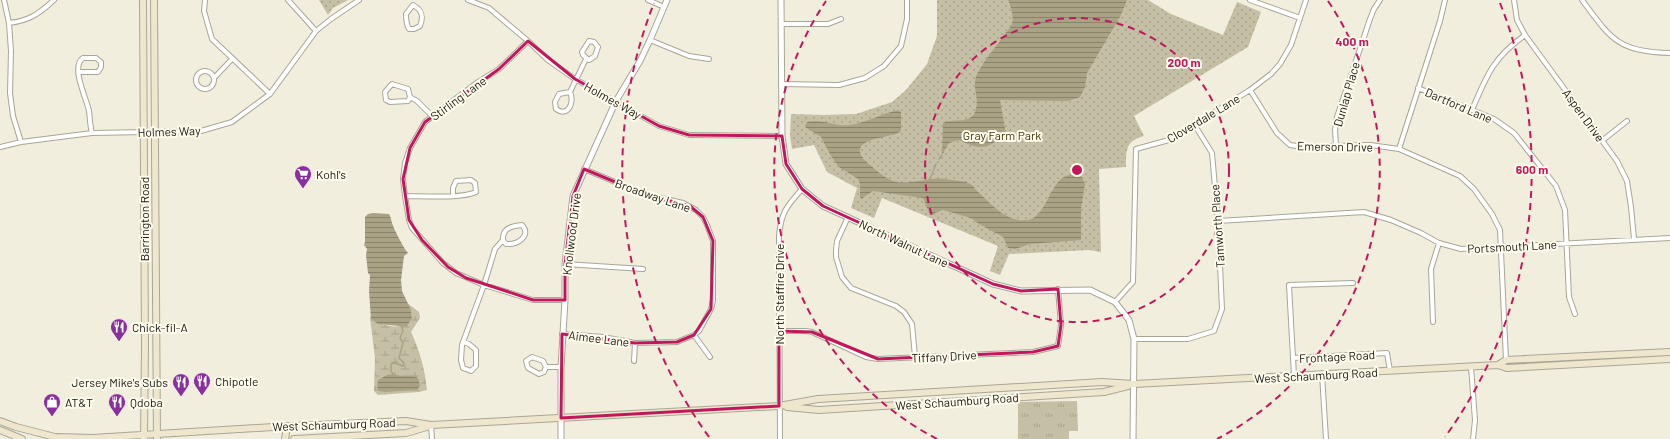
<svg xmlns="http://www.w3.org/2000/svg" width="1670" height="439" font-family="Barlow,sans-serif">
  <defs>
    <pattern id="grass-tufts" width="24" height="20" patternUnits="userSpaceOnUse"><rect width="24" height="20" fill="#c5bfa5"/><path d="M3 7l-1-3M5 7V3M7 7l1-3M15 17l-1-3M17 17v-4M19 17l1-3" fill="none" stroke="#a8a38d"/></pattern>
    <pattern id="wetland-marsh" width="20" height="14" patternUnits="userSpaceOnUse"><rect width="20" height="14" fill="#c5bfa5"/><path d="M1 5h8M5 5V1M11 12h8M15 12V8" fill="none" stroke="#a8a38d"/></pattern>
    <pattern id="park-dots" width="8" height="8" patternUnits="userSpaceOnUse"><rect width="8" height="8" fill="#c5bfa5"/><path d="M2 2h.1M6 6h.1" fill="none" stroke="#a8a38d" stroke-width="1.8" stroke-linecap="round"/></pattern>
    <pattern id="water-rules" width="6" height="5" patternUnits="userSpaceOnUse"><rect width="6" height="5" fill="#a9a284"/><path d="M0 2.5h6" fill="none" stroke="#89836b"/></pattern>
  </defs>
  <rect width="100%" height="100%" fill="#f2eedd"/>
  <path fill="url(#grass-tufts)" d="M1077 401 1078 431H1069V439H1018V402Z"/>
  <path fill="url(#wetland-marsh)" d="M407 303 419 312 420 318 411 332C420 351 425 370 427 390L419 392 378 395 374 391 375 358 370 318 371 316V319C384 326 402 332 412 318L411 310Z"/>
  <path fill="url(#park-dots)" d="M319 0H348L333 8 328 15Z
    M937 0H1148L1171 14 1223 35 1237 2 1261 12 1248 47 1134 116 1144 136C1126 141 1126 149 1126 167L1099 169 1101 252 1089 250 1009 254 1000 275 990 271 998 246 882 198 874 218 851 208 857 188 827 172 814 145 792 149 790 136 791 114 824 115 856 114 892 102 906 90 927 64 937 36Z"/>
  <path fill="url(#water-rules)" d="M1008 0H1127L1121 15 1087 73 1085 87 1080 97 1068 101 1000 100 1006 134C986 149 982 151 959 140L949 143 942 155 943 123C953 118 967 124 974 114 981 102 972 89 976 77 980 65 997 46 1005 34 1007 31 1011 27 1012 24 1014 16 1011 7 1008 0Z
    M898 110 901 112V131C894 138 859 137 860 151 860 156 866 162 870 165 877 171 885 178 893 181 904 185 921 180 932 179 939 178 946 179 953 180 958 181 964 181 968 183 972 184 975 188 977 191 992 204 1006 223 1028 220 1051 216 1050 163 1082 177L1085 184 1081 209V240L1030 244 1015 249 1008 248 1003 237 979 224 971 218 943 210 930 215 923 198 873 191 861 199 860 196V184L858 179 839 167 831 156 821 137 805 127 807 122C820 118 836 127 850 125 867 122 882 114 898 110Z
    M373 213 389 214C391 217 391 220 392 223 394 229 404 249 408 253L404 256 401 280 402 291 411 310 412 318 407 326H403L402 328 400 326 378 324 371 319 369 291 370 275 368 273 366 255 367 249 364 245 365 242V217L368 214Z
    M393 374C403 378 409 373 418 378L420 386 417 390 385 392 379 391 377 387 378 380 387 375Z"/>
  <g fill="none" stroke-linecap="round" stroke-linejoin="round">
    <path stroke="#a9a284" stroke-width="1.5" d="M939 159 942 155
      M930 179 936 164
      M393 374 391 371V364L395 363 403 366 404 363 399 358 403 343 400 338 403 331 402 328"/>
    <g stroke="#aaa696" stroke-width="6">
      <path id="minor" d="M4 0 9 23 11 51 10 93 13 116 21 142
        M205 0 204 11 212 39 270 94
        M288 0 316 31
        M468 0 489 8 528 41 548 60 575 79 659 126 689 135 782 136
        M648 0 664 7
        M1250 0 1300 18
        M1514 0 1517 20 1525 35 1617 161 1627 181 1631 207 1634 239
        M1582 0C1611 39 1618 52 1670 53
        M413 5C422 10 424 16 420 26L414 29H409C406 24 406 19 406 14Z
        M9 23C29 21 40 13 54 0
        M781 24H828L841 19
        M650 40 689 56 709 59
        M528 41 499 69 478 82 425 122 410 148 405 163 403 179 405 196 409 220 412 228 443 263 456 273 484 285 533 300H565
        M589 41 594 42 598 47 595 56 589 60 583 55 582 52Z
        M196 80a9 9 0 1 1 18 0a9 9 0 1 1-18 0Z
        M79 72H98L101 67V62L96 58H83C70 67 87 99 89 111 90 118 90 126 92 133
        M215 77 232 59
        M392 84 408 89 410 97 408 101 390 102 386 100 385 92Z
        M781 84 839 85 865 78 884 66 901 46 907 19V0
        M1418 88 1494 119 1514 133 1556 186 1565 210 1569 297 1575 314
        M1250 90 1277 133 1290 145 1303 147 1370 145 1399 149 1460 176 1474 189 1492 214 1500 230 1506 360
        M570 92 559 94 555 102 556 109C568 118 575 102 570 92L586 59
        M410 97 417 101 432 116
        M1472 110C1487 75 1493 58 1525 35
        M1603 140 1627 121
        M1336 145 1335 130 1337 117 1370 19 1374 9 1380 0
        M0 147 21 142 92 133 201 131 232 122 270 94 316 31 331 19 359 0
        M1399 149 1440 21 1445 0
        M405 196C422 196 461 199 476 192L475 183 471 180 456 181 453 188V195
        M848 217 837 241 836 250V257L842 277 851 288 896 306 904 312 912 324 915 357
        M1218 221 1364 212 1391 220 1421 233 1439 243 1461 249 1670 238
        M565 264 643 269
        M1115 302 1133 282 1136 149 1169 140 1250 90 1271 74 1280 64 1291 45 1306 0
        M1433 322 1431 269 1439 243
        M779 331H806L812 332 866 357 878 359 1033 352 1058 346 1061 325 1058 289
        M562 334 603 337 635 343 677 342 694 335 699 331 711 309 713 301V241L707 225 703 217 696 210 683 203 644 194 584 169
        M694 335 710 357
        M1134 339H1188L1214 331 1222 309 1218 221 1212 153 1194 124
        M463 342 469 344 476 350V366L471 371 463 368 461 360 462 345 466 334 484 285 495 249 503 240C502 228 512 226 522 225 532 236 517 245 506 244L503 240
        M532 357 543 361 546 367 544 372 539 374 528 368 526 361Z
        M1293 358 1387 353 1390 371
        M634 361 635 343
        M546 367H561
        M1471 367 1475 420 1473 439
        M1322 374 1326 439
        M1294 376 1289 285 1353 283
        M431 425 432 439
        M780 439 779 236C781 212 787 206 802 189"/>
    </g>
    <g stroke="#aaa696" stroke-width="7">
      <path id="tertiary" d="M781 0 782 136 786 164 802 189 823 206 993 284 1021 291 1090 290 1115 302 1129 320 1134 339 1133 439
        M561 439V367L565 300V264L573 196 616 101 640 61 650 40 667 0"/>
    </g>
    <g stroke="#aaa696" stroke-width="8">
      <path id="secondary" d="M143 0 145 345 144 439
        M154 0 157 439
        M1498 365 1506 360 1670 352
        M787 407 819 410 1104 392 1128 386
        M0 421 16 427 55 437 92 438 273 427 406 421 431 425 779 406 818 399 1102 382 1134 384 1498 365 1507 368 1670 359
        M0 430 22 439
        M285 439 287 426
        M294 439 406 433 430 426"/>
    </g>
    <use href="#minor" stroke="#fff" stroke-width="4"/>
    <use href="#tertiary" stroke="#fff" stroke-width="5"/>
    <use href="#secondary" stroke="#eee7ce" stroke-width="6"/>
  </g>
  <path fill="none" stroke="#c2185b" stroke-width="3" stroke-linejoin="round" d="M528 41 575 79 659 126 689 135 782 136 786 164 802 189 823 206 993 284 1021 291 1058 289 1061 325 1058 346 1033 352 878 359 812 332 779 331V406L561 418 562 334 635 343 677 342 694 335 711 309 713 241 703 217 690 206 644 194 584 169 573 196 565 264V300H533L466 278 448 267 422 240 409 220 403 179 410 148 425 122 499 69Z"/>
  <g fill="none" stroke="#c2185b" stroke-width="2" stroke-dasharray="7 5">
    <circle cx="1077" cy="170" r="152"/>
    <path d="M937 439A303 303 0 0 1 826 1M1328 1A303 303 0 0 1 1217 439"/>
    <path d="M709 437A455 455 0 0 1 654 3M1500 3A455 455 0 0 1 1445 437"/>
  </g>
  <defs>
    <g id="supermarket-pin" transform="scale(0.9)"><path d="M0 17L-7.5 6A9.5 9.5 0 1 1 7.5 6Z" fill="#88319e" stroke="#fffced"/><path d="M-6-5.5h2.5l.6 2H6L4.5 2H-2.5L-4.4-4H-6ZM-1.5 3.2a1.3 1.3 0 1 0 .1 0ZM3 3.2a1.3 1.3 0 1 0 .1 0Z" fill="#fff"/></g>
    <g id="restaurant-pin" transform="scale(0.9)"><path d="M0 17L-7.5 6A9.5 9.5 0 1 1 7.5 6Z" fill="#88319e" stroke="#fffced"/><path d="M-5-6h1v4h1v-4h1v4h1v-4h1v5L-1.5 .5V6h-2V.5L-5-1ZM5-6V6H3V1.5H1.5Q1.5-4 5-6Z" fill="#fff"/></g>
    <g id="shop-pin" transform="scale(0.9)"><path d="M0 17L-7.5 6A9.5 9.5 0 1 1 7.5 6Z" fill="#88319e" stroke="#fffced"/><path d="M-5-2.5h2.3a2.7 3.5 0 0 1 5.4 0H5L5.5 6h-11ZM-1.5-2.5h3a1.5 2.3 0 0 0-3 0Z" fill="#fff"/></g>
  </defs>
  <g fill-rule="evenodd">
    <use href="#supermarket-pin" x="303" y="174"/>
    <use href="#restaurant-pin" x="119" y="327"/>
    <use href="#restaurant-pin" x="202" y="381"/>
    <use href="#restaurant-pin" x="181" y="382"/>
    <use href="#shop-pin" x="52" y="402"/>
    <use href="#restaurant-pin" x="117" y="402"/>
  </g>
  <g text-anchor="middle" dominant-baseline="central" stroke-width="4" stroke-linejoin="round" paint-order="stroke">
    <g font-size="12" fill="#181711" stroke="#fffced">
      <text transform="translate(1346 94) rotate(-74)">Dunlap Place</text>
      <text transform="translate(458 98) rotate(-36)">Stirling Lane</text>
      <text transform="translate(613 100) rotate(29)">Holmes Way</text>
      <text transform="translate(1459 105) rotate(23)">Dartford Lane</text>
      <text transform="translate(1584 115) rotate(54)">Aspen Drive</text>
      <text transform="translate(1203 118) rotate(-31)">Cloverdale Lane</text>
      <text transform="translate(169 131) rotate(-2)">Holmes Way</text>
      <text transform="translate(1335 146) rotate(1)">Emerson Drive</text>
      <text transform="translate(653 195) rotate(19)">Broadway Lane</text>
      <text transform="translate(144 219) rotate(-90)">Barrington Road</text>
      <text transform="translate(1217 226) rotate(-94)">Tamworth Place</text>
      <text transform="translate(571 234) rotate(-83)">Knollwood Drive</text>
      <text transform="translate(904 243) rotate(25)">North Walnut Lane</text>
      <text transform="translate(1512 246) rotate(-3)">Portsmouth Lane</text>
      <text transform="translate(779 294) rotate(-90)">North Staffire Drive</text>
      <text transform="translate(599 338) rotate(7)">Aimee Lane</text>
      <text transform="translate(944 356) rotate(-3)">Tiffany Drive</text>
      <text transform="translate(1337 356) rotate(-3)">Frontage Road</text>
      <text transform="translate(1316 375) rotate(-3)">West Schaumburg Road</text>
      <text transform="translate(957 401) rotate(-4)">West Schaumburg Road</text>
      <text transform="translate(334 424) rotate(-2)">West Schaumburg Road</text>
    </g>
    <g font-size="12" fill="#3c330b" stroke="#fffced">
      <text x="1002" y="135">Gray Farm Park</text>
    </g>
    <g font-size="12" fill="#181711" stroke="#fffced" text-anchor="start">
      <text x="316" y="174">Kohl's</text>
      <text x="132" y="327">Chick-fil-A</text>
      <text x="215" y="381">Chipotle</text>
      <text x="168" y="382" text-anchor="end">Jersey Mike's Subs</text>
      <text x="65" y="402">AT&amp;T</text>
      <text x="130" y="402">Qdoba</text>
    </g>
  </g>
  <circle cx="1077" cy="170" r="6" fill="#c2185b" stroke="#fffced" stroke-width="2"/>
  <g font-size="12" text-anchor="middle" font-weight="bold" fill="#c2185b" stroke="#fffced" stroke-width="4" stroke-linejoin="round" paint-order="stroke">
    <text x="1352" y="46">400 m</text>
    <text x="1184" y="67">200 m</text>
    <text x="1532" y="174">600 m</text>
  </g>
</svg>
